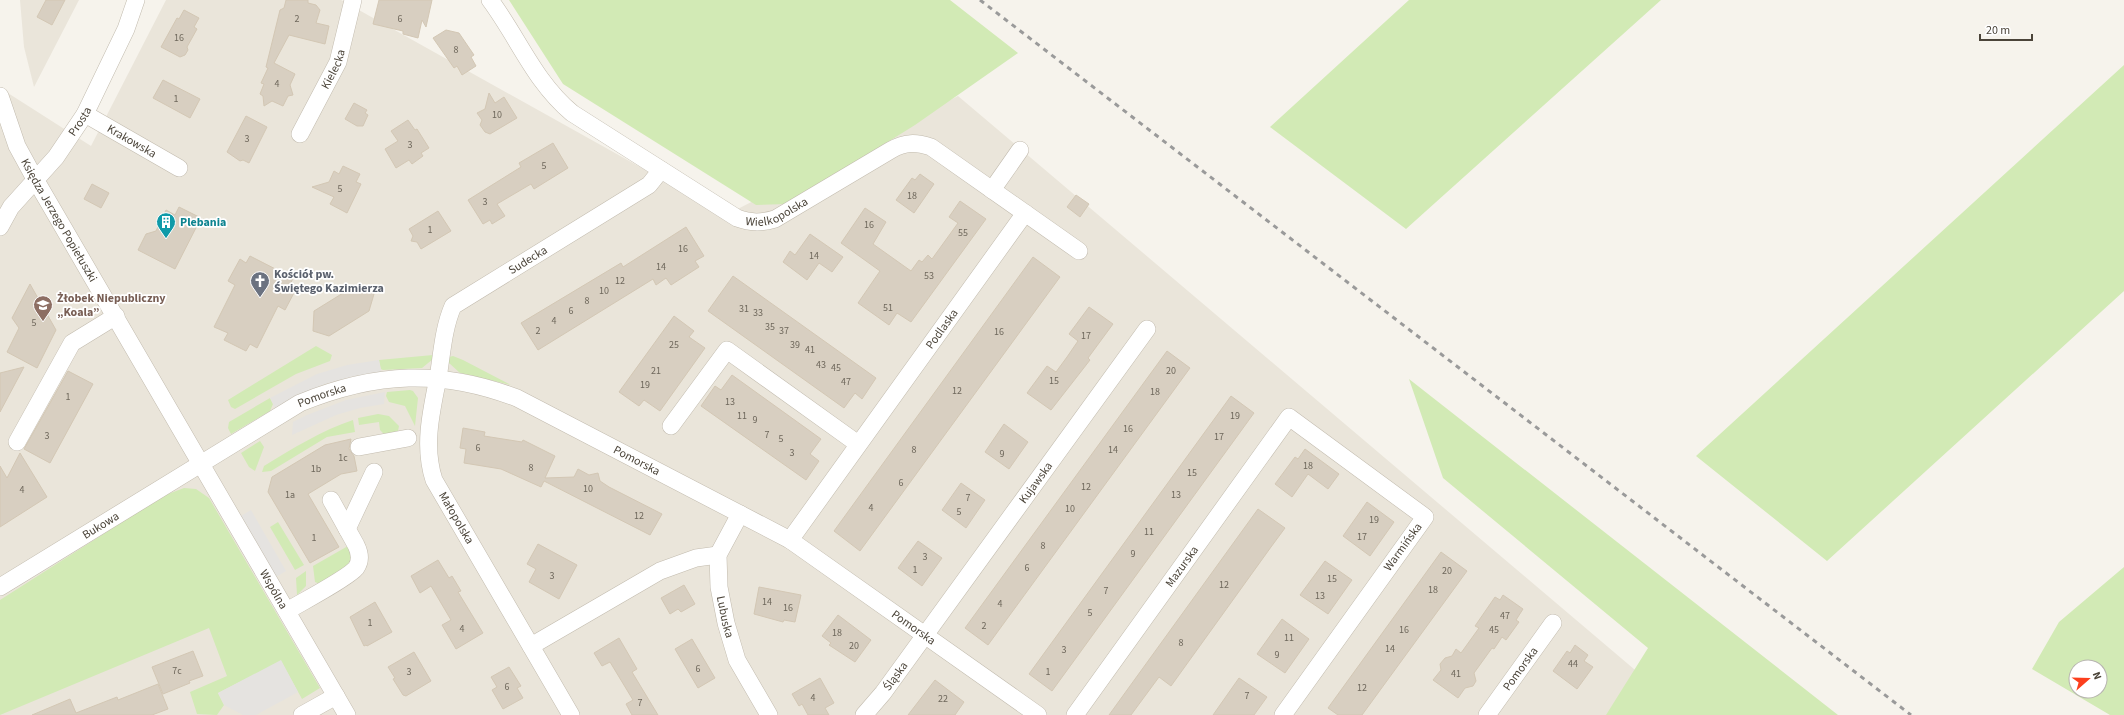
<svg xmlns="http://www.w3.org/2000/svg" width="2124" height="715" font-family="'Source Sans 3',sans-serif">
  <rect width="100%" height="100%" fill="#f6f3ec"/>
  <path fill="#eae5da" d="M20 0H79L34 87 24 47Z
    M166 0H341L726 215 958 96 1661 692 1646 715H0V88L91 146Z"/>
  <path fill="#d2eab5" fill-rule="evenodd" d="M509 0H950L1018 53 915 125 788 204 756 205 563 84Z
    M1409 0H1661L1406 229 1270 127Z
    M2124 65V291L1827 561 1696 456Z
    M316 346 332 355 330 361 296 374 235 409 231 407 228 400Z
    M433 355V359L422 368 383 370 381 369 379 360Z
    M453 356 463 360 511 385 460 373 449 363V357Z
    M1409 379 1838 715H1606L1648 648 1443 478Z
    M410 390 413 391 418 398 415 426 405 406 389 402 386 396 387 392Z
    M270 398 273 404 270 411 231 434 228 428 229 422Z
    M378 414 389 416 399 426 398 431 385 435 380 430 379 422 359 425 358 418Z
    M353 420 355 432 327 437 271 471 262 472 264 466C292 449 322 430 353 420Z
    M260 441 264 447 255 471 249 467 241 453Z
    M184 488 196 489 209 498 320 688 302 699 281 661 218 693 224 705 217 715 197 714 190 692 227 676 209 628 0 715V600L163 496Z
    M278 522 304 565 295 570 270 527Z
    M348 546 352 551 351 564 320 584 315 582 313 566Z
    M2124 567V715H2110L2032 669 2059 622ZM2076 667H2100V691H2076Z
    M306 571V586L297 595 296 578Z"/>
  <path fill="#e5e3e0" d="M379 360 381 372 354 376 325 384 305 392 275 408 270 398 317 374 347 365Z
    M385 392 384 404 360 408 336 415 292 435 293 422 307 415 346 400Z
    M251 510 286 571 276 577 241 516Z
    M281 660 298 692 256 715H243L224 705 218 693Z"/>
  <path fill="#d8cfc1" stroke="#d3c7b4" d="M46 0H65L52 25 37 17Z
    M286 0H308V3L316 5 320 10 316 23 329 26 325 44 289 35 274 63 295 74 290 85 293 95 288 96 283 106 272 101 264 106 263 96 260 94 264 84 261 83 268 68 266 67 280 10 284 8Z
    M379 0H432L426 27 422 20 418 38 403 34V31L373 24Z
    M184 10 199 18 194 27 197 29 187 47 188 50 185 55 180 57 161 47 177 18 179 19Z
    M446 30 459 33 474 55 471 57 476 66 462 75 457 66 454 68 433 38Z
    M163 80 200 99 190 118 153 98Z
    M489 93 495 103 504 97 517 118 490 134 485 132 480 125 482 120 477 113 485 109Z
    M354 103 367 110 365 113 368 115 363 126H357L345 119Z
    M246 116 267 127 249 163 243 160 240 161 227 152Z
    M408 120 415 130 417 129 429 148 421 153 423 156 412 164 409 160 396 168 385 149 398 141 391 131Z
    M553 143 568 168 534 189 531 184 497 204 505 216 492 224 490 220 483 224 468 200 521 167 519 163Z
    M343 166 360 174 356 182 361 184 347 213 330 204 334 197 312 187 329 182 334 171 339 174Z
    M920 174 934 184 914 213 896 200 912 178 915 180Z
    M92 184 109 193 101 208 84 199Z
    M1076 195 1089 204 1080 217 1067 207Z
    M960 201 986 219 911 322 897 313 889 325 858 303 880 271 841 243 865 208 886 222 873 244 911 271 919 260 922 262 928 255 932 259 958 223 949 217Z
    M179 207 201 218 175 269 138 250 146 234 156 231 166 210 175 215Z
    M438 211 451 231 421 249 417 242 411 241 413 236 409 229Z
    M686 227 704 256 695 261 699 267 671 285 666 278 656 285 653 279 538 350 521 323 621 263 623 267Z
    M810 234 843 257 832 272 819 263 807 280 783 262 790 251 795 255Z
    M250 256 293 278 290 285 296 289 285 310 278 306 257 348 250 344 246 351 224 340 228 333 214 327 235 285 228 281 240 259 246 263Z
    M1033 257 1060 277 860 551 834 531Z
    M733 276 876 378 862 399 855 393 844 408 708 311Z
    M30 284 56 330 37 368 7 352 19 328 12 318Z
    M356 285 374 294 369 311 329 336 313 331 314 311Z
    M1089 307 1113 324 1088 358 1090 360 1051 410 1027 393 1047 366 1056 372 1067 357 1078 341 1069 334Z
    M674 316 694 331 689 337 705 348 660 411 644 400 639 406 619 392Z
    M1167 351 1190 368 988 645 965 628Z
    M24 367 0 412V373Z
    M68 371 93 384 50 463 24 449Z
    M732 375 821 439 810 454 819 461 806 480 701 406 715 386 721 390Z
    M1231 396 1254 413 1052 691 1029 674Z
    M1004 424 1028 442 1009 469 985 452Z
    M463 428 485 432 484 436 522 442 523 440 555 456 545 478 574 477 578 469 589 475 598 473 600 481 609 487 662 514 650 535 544 481 541 487 501 469 464 463 466 449 460 448Z
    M351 439 349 449 354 456 357 471 341 474 308 494 339 547 310 563 268 492 272 477 325 445Z
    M1305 449 1339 474 1328 489 1308 474 1292 497 1275 484 1295 457 1298 459Z
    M20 453 47 497 0 527V466L7 478Z
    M961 483 985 500 966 528 942 510Z
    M1367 502 1394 522 1370 556 1343 536Z
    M1258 509 1285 528 1271 547 1171 686 1159 677 1131 715H1109Z
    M918 541 942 558 922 586 898 568Z
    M538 544 577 565 559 599 529 582 536 569 527 564Z
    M1441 552 1467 571 1362 715H1338L1328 708Z
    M438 560 449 578 452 576 461 591 458 592 483 633 456 649 442 625 451 620 431 586 420 593 411 576Z
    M1325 561 1352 580 1328 614 1300 595Z
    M684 585 695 604 681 612 678 609 670 614 661 598Z
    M759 587 801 595 795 622 784 620 783 622 754 614Z
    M1503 595 1523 609 1516 620 1519 622 1506 640 1502 637 1494 649 1492 648 1474 673 1476 681 1473 686 1465 688 1458 698 1433 680 1441 670 1440 664 1445 658 1452 656 1456 649 1461 653 1479 628 1475 626 1495 597 1500 600Z
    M375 602 392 632 367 646 366 645 364 646 350 617Z
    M838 615 871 640 855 662 829 645 831 643 822 636Z
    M1282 619 1309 639 1285 673 1257 654Z
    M619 638 637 669 632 672 658 715H632L626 704 633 700 610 662 602 666 594 653Z
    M692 639 715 678 698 688 675 649Z
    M1575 645 1588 655 1584 661 1593 667 1577 689 1553 671 1567 651 1570 653Z
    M193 651 203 676 189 681 190 683 163 694 152 667Z
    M414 652 431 681 406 696 403 695 393 679 395 678 388 667Z
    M509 667 521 686 517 688 523 698 503 709 492 690 497 687 491 677Z
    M820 678 834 703 825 708 829 715H808L802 704 799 706 792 694Z
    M1239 678 1267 697 1254 715H1213Z
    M935 680 964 702 955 715H908Z
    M158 684 168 709 152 715H32L70 699 76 713 117 697 118 700Z"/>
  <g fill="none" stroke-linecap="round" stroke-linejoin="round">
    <g stroke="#c2bbae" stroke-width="18">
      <g id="minor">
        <path id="s1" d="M490 0C519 39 534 81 572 113L737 218C751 223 761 223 775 219L891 150C905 142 916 142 931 147L1079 251"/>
        <path id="s2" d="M0 96 17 146 35 179 347 715"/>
        <path id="s3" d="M85 114 179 168"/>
        <path id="s4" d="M300 134 338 62 353 0"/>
        <path d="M992 190 1020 150"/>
        <path id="s5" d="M0 227 11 207 56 157 85 114 126 29 136 0"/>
        <path d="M671 426 727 350 858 444"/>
        <path d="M17 442 72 343 116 316"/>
        <path d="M359 447 408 438"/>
        <path id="s6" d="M740 514 718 555 719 587 726 623 737 660 769 715"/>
        <path d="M347 529 374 472"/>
        <path id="s7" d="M790 540 1025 213"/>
        <path id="s8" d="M0 587 300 403C376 372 441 369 517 398L790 540 1038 715"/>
        <path d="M287 611C300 603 348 578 356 568 361 561 360 553 356 545L331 500"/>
        <path d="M531 646 660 571 696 558 718 555"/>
        <path d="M302 715 336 696"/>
        <path id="s9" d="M571 715 434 480C423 447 431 412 438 378 442 354 443 329 453 306L649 185 661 170"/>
        <path id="s10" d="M864 715 883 693 1147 329"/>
        <path id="s11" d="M1075 715 1289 417 1425 517 1283 715"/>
        <path id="s12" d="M1487 715 1553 623"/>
      </g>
    </g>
    <use href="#minor" stroke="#fff" stroke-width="17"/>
    <path stroke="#9a9a9a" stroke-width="3" stroke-dasharray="5 5" stroke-linecap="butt" d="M980 0 1911 715"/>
  </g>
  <defs>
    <g id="building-pin" transform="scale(1)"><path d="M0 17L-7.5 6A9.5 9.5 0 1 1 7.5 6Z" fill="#0f9aa8" stroke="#fff"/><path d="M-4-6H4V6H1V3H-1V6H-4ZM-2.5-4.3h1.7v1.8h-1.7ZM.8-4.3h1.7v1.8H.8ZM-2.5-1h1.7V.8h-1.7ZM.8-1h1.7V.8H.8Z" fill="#fff"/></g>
    <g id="church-pin" transform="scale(1)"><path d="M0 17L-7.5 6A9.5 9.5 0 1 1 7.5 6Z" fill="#6b7280" stroke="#fff"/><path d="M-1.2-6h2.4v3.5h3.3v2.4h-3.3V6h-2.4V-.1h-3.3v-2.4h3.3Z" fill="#fff"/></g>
    <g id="school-pin" transform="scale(1)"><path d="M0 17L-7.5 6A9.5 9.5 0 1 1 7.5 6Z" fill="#8d6e63" stroke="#fff"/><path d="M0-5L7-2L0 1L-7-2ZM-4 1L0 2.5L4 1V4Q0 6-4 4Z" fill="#fff"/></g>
  </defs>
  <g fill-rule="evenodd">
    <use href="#building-pin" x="166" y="222"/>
    <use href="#church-pin" x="260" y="281"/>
    <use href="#school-pin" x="43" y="305"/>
  </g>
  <g text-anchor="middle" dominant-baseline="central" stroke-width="3.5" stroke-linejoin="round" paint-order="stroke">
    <g font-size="10" fill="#6e675b">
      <text x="297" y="19">2</text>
      <text x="400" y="19">6</text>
      <text x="179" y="38">16</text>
      <text x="456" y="50">8</text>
      <text x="277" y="84">4</text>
      <text x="176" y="99">1</text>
      <text x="497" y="115">10</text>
      <text x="247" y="139">3</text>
      <text x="410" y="145">3</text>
      <text x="544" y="166">5</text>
      <text x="340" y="189">5</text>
      <text x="912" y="196">18</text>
      <text x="485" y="202">3</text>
      <text x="869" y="225">16</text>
      <text x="430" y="230">1</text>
      <text x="963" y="233">55</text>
      <text x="683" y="249">16</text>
      <text x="814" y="256">14</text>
      <text x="661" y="267">14</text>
      <text x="929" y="276">53</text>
      <text x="620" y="281">12</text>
      <text x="604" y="291">10</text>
      <text x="587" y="301">8</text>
      <text x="888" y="308">51</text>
      <text x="744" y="309">31</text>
      <text x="571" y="311">6</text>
      <text x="758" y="313">33</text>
      <text x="554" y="321">4</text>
      <text x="34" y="323">5</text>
      <text x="770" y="327">35</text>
      <text x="538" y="331">2</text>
      <text x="784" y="331">37</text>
      <text x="999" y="332">16</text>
      <text x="1086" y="336">17</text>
      <text x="674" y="345">25</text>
      <text x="795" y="345">39</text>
      <text x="810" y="350">41</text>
      <text x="821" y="365">43</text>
      <text x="836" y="368">45</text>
      <text x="656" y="371">21</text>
      <text x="1171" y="371">20</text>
      <text x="1054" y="381">15</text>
      <text x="846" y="382">47</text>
      <text x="645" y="385">19</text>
      <text x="957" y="391">12</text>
      <text x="1155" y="392">18</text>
      <text x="68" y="397">1</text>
      <text x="730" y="402">13</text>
      <text x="742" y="416">11</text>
      <text x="1235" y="416">19</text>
      <text x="755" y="420">9</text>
      <text x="1128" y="429">16</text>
      <text x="767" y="435">7</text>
      <text x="47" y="436">3</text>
      <text x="1219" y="437">17</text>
      <text x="781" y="439">5</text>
      <text x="478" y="448">6</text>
      <text x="914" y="450">8</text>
      <text x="1113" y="450">14</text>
      <text x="792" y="453">3</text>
      <text x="1002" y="454">9</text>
      <text x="343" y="458">1c</text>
      <text x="1308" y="466">18</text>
      <text x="531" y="468">8</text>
      <text x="316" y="469">1b</text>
      <text x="1192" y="473">15</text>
      <text x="901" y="483">6</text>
      <text x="1086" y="487">12</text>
      <text x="588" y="489">10</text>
      <text x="22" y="490">4</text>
      <text x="290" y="495">1a</text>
      <text x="1176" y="495">13</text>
      <text x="968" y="498">7</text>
      <text x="871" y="508">4</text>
      <text x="1070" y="509">10</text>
      <text x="959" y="512">5</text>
      <text x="639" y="516">12</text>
      <text x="1374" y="520">19</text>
      <text x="1149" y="532">11</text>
      <text x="1362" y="537">17</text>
      <text x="314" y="538">1</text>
      <text x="1043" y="546">8</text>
      <text x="1133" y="554">9</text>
      <text x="925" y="557">3</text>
      <text x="1027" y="568">6</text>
      <text x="915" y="570">1</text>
      <text x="1447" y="571">20</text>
      <text x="552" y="576">3</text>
      <text x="1332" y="579">15</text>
      <text x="1224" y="585">12</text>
      <text x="1433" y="590">18</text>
      <text x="1106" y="591">7</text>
      <text x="1320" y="596">13</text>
      <text x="767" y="602">14</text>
      <text x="1000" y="604">4</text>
      <text x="788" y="608">16</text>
      <text x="1090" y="613">5</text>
      <text x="1505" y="616">47</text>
      <text x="370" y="623">1</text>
      <text x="984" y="626">2</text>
      <text x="462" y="629">4</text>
      <text x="1404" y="630">16</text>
      <text x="1494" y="630">45</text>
      <text x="837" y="633">18</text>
      <text x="1289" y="638">11</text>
      <text x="1181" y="643">8</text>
      <text x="854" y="646">20</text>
      <text x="1390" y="649">14</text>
      <text x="1064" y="650">3</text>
      <text x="1277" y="655">9</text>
      <text x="1573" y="664">44</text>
      <text x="698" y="669">6</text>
      <text x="177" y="671">7c</text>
      <text x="409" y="672">3</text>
      <text x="1048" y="672">1</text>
      <text x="1456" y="674">41</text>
      <text x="507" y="687">6</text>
      <text x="1362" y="688">12</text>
      <text x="1247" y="696">7</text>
      <text x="813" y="698">4</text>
      <text x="943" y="699">22</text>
      <text x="640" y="703">7</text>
    </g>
    <g font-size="12" fill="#4b4439" stroke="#fff">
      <text stroke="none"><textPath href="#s4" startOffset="73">Kielecka</textPath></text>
      <text stroke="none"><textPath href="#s5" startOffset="133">Prosta</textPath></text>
      <text stroke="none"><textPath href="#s3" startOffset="54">Krakowska</textPath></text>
      <text stroke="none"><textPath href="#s1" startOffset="378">Wielkopolska</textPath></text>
      <text stroke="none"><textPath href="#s2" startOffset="138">Księdza Jerzego Popiełuszki</textPath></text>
      <text stroke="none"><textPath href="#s9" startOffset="537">Sudecka</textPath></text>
      <text stroke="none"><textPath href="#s7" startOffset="260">Podlaska</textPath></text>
      <text stroke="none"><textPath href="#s8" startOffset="375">Pomorska</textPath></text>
      <text stroke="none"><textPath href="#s8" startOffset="710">Pomorska</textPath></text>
      <text stroke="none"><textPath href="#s10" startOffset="289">Kujawska</textPath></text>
      <text transform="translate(456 518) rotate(60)">Małopolska</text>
      <text stroke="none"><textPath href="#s8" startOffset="118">Bukowa</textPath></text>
      <text transform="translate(1403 547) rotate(-54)">Warmińska</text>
      <text stroke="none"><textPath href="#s11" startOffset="183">Mazurska</textPath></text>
      <text stroke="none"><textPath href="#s2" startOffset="565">Wspólna</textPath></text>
      <text stroke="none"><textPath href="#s6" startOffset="109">Lubuska</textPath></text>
      <text stroke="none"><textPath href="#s8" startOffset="1034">Pomorska</textPath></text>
      <text stroke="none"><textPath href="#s12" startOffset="57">Pomorska</textPath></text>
      <text stroke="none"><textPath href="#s10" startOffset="50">Śląska</textPath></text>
    </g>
    <g font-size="12" font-weight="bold" fill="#0d838f" stroke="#fff" text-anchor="start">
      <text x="180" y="222">Plebania</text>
    </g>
    <g font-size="12" font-weight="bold" fill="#5b616d" stroke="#fff" text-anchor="start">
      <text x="274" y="274">Kościół pw.<tspan x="274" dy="14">Świętego Kazimierza</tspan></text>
    </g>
    <g font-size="12" font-weight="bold" fill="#785e54" stroke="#fff" text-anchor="start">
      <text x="57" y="298">Żłobek Niepubliczny<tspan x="57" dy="14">„Koala”</tspan></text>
    </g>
  </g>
  <g transform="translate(2088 679) rotate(70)"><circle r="19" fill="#ffffff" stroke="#b7b4b0"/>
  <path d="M0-3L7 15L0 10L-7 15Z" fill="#fc3f1d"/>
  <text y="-6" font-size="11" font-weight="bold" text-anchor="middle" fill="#4b4439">N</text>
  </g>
  <path d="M1980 34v6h52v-6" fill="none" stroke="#4b4439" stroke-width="2"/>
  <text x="1986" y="34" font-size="12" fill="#4b4439" stroke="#ffffff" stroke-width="3" paint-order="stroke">20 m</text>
</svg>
